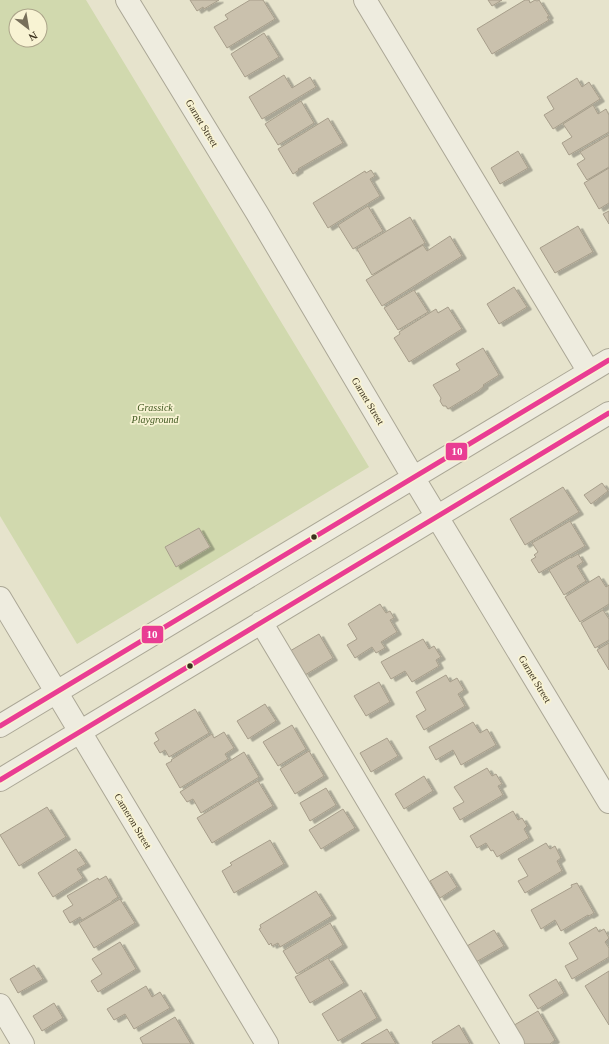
<svg xmlns="http://www.w3.org/2000/svg" width="609" height="1044" font-family="Georgia,serif">
  <defs>
    <filter id="shadow"><feDropShadow dx="4.5" dy="2.5" stdDeviation="0" flood-color="#0004"/></filter>
  </defs>
  <rect width="100%" height="100%" fill="#e6e3cc"/>
  <path fill="#d1d9ae" fill-rule="evenodd" d="M0 0H86L369 467 77 644 0 516ZM16 16H40V40H16Z"/>
  <path fill="#cac1ad" stroke="#a79e8b" filter="url(#shadow)" d="M190 0H219L204 9 203 7 197 11Z
    M250 0H263L275 19 227 48 214 27 228 19 225 15Z
    M488 0H502L492 6Z
    M525 0H529L530 3 535 0 537 1 539 0 549 16 547 17 549 20 492 54 477 29Z
    M264 33 279 57 245 77 231 54Z
    M284 75 292 88 310 77 316 87 262 119 249 97Z
    M577 78 582 87 589 82 600 99 553 129 544 115 554 109 547 97Z
    M301 101 314 123 278 145 265 124Z
    M593 105 598 114 606 109 609 115V132L569 155 562 143 572 137 563 124Z
    M328 118 343 143 298 169 299 170 293 174 278 149Z
    M609 135V167L587 180 577 164 585 159 580 152Z
    M518 151 528 168 500 184 491 168Z
    M609 168V203L599 209 584 183Z
    M371 170 375 176 370 179 380 196 328 228 313 203 365 171 366 173Z
    M368 206 383 231 353 249 338 225Z
    M609 211V224L603 214Z
    M410 217 425 243 372 275 357 249Z
    M578 226 593 252 555 273 540 248Z
    M450 236 462 256 382 306 366 280 423 245 427 251Z
    M514 287 527 307 499 324 487 304Z
    M414 290 428 312 398 330 384 308Z
    M448 307 462 329 409 362 394 338 400 334 399 332 436 309 438 313Z
    M483 348 499 375 483 385 484 386 478 391 448 409 446 406H443L440 401 441 398 433 385 460 370 456 364Z
    M602 483 608 491 591 504 584 495Z
    M563 487 579 512 525 545 510 519Z
    M570 521 585 546 539 573 531 560 536 557 534 555 538 552 532 543Z
    M199 528 210 547 176 567 165 547Z
    M578 554 583 562 577 566 586 581 564 595 549 570 571 557V558Z
    M599 576 606 587 609 585V604L580 622 565 597Z
    M380 604 386 613 390 611 394 618 390 620 397 632 381 642 385 648 376 653 372 647 355 658 347 645 357 639 348 624Z
    M603 610 609 619V640L595 648 581 623Z
    M319 634 333 658 305 675 290 651Z
    M423 639 429 649 434 646 441 657 436 660 439 666 412 682 405 671 391 679 381 662Z
    M609 643V670L597 650Z
    M446 675 450 682 457 678 464 690 458 694 465 706 424 730 416 716 426 710 416 692Z
    M379 682 390 702 366 716 354 696Z
    M265 704 276 721 248 739 237 721Z
    M195 709 209 733 169 757 165 750 160 753 154 743 159 740 155 733Z
    M473 722 480 733 487 729 496 745 461 765 453 750 436 760 429 747Z
    M292 725 306 749 278 766 263 742Z
    M224 732 234 748 225 754 228 759 180 788 166 764 172 761 171 760 212 734 214 738Z
    M387 738 398 756 371 772 360 753Z
    M309 751 324 776 295 794 280 769Z
    M244 752 259 777 201 813 193 799 187 802 180 792Z
    M487 768 492 776 496 774 502 784 498 786 503 795 460 820 453 808 464 802 454 787Z
    M424 776 433 791 404 809 395 794Z
    M258 781 273 806 212 843 197 818Z
    M326 788 336 805 310 821 300 803Z
    M47 807 66 837 19 866 0 835Z
    M343 809 355 828 321 849 309 830Z
    M513 811 518 820 522 818 527 826 524 829 529 838 497 857 493 850 491 851 486 843 477 848 470 836Z
    M270 840 284 864 234 893 222 871 232 865 230 863Z
    M546 843 550 849 555 846 561 858 557 861 562 871 525 893 518 881 528 876 518 859Z
    M76 849 86 864 77 869 83 878 53 897 38 873Z
    M447 871 457 887 440 898 430 881Z
    M106 876 118 897 112 901V902L82 920 80 917 70 923 63 911 73 905 67 896 98 878 99 880Z
    M577 883 594 913 589 916 588 915 561 931 555 920 541 929 531 910 572 887 571 885Z
    M316 891 332 916 280 947 278 943 272 946 271 943 269 945 259 929 261 928 260 925Z
    M120 899 135 923 94 948 79 923Z
    M330 923 343 945 297 974 283 951Z
    M596 927 599 932 604 929 609 938 605 942 609 948V957L572 979 565 966 578 959 569 943Z
    M494 930 504 946 476 962 467 946Z
    M120 942 136 969 98 992 91 981 102 974 92 959Z
    M328 958 344 983 310 1003 295 977Z
    M34 965 43 979 18 993 10 979Z
    M609 971V1025L585 986Z
    M556 979 564 993 538 1009 529 995Z
    M146 986 152 997 160 992 170 1008 134 1029 125 1014 114 1020 107 1009Z
    M361 990 377 1018 338 1041 322 1014Z
    M54 1003 63 1018 42 1031 33 1016Z
    M538 1011 555 1040 550 1044H521L511 1027Z
    M175 1017 191 1044H143L140 1038Z
    M459 1025 470 1044H433L432 1042Z
    M387 1029 396 1044H361Z"/>
  <g fill="none" stroke-linecap="round" stroke-linejoin="round">
    <g stroke="#aba796" stroke-width="24">
      <path id="minor" d="M127 0 257 213 413 477 609 802
        M365 0 589 372
        M0 598 267 1044
        M261 622 513 1044
        M0 726 609 360
        M0 780 609 413
        M0 1005 23 1044"/>
    </g>
    <use href="#minor" stroke="#eeecdf" stroke-width="22"/>
    <g stroke="#f8f3d3" stroke-width="8">
      <path id="bus-1" d="M0 726 609 360
        M0 780 609 413"/>
    </g>
    <use href="#bus-1" stroke="#e93d93" stroke-width="5"/>
  </g>
  <g fill="#3b311d" stroke="#f8f3d3" stroke-width="1.5">
    <circle cx="314" cy="537" r="3.5"/>
    <circle cx="190" cy="666" r="3.5"/>
  </g>
  <g text-anchor="middle" dominant-baseline="central" stroke-width="3.5" stroke-linejoin="round" paint-order="stroke">
    <g font-size="10" fill="#3b311d" stroke="#f8f3d3">
      <text transform="translate(202 123) rotate(59)">Garnet Street</text>
      <text transform="translate(368 401) rotate(59)">Garnet Street</text>
      <text transform="translate(535 679) rotate(59)">Garnet Street</text>
      <text transform="translate(133 821) rotate(59)">Cameron Street</text>
    </g>
    <g font-size="10" font-style="italic" fill="#425922" stroke="#f8f3d3">
      <text x="155" y="407">Grassick<tspan x="155" dy="12">Playground</tspan></text>
    </g>
  </g>
  <g stroke="#f8f3d3" stroke-width="1.5">
    <rect x="445" y="442" width="23" height="19" rx="4" fill="#e93d93"/>
    <rect x="141" y="625" width="23" height="19" rx="4" fill="#e93d93"/>
  </g>
  <g font-size="11" text-anchor="middle" font-weight="bold" fill="#fff">
    <text x="457" y="455">10</text>
    <text x="152" y="638">10</text>
  </g>
  <g transform="translate(28 28) rotate(149)"><circle r="19" fill="#f8f3d3" stroke="#aca58a"/>
  <path d="M0-3L7 15L0 10L-7 15Z" fill="#776f5a"/>
  <text y="-6" font-size="11" font-weight="bold" text-anchor="middle" fill="#3b311d">N</text>
  </g>
</svg>
